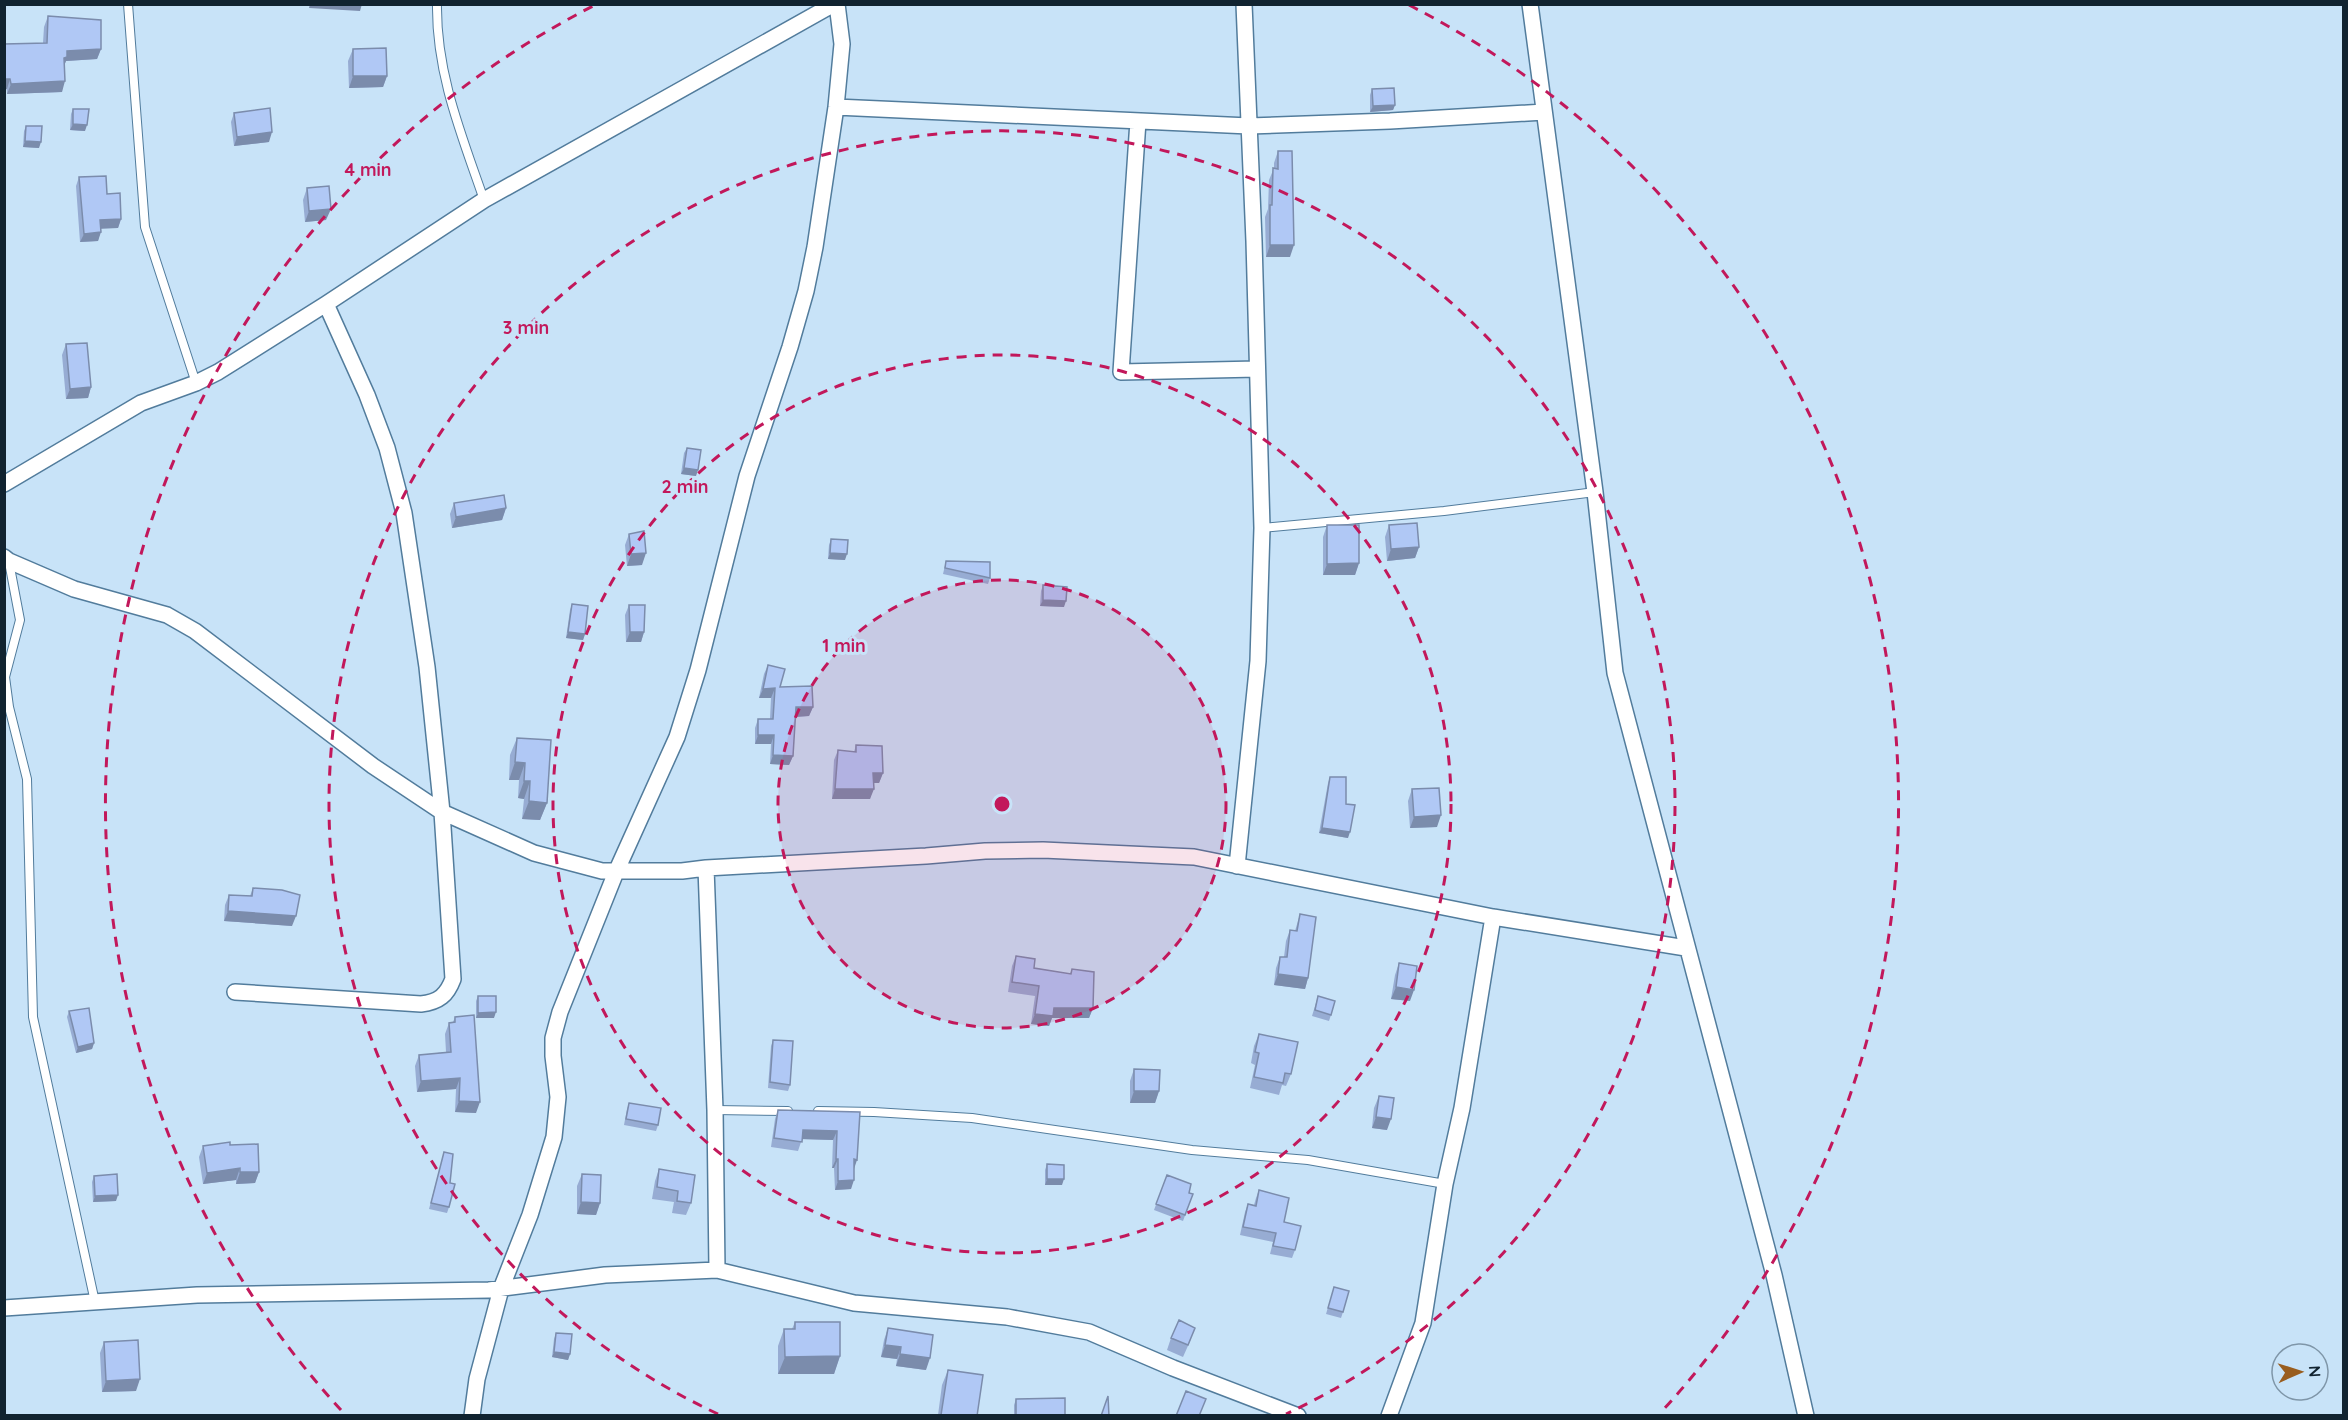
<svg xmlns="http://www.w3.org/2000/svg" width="2348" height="1420" font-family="Quicksand,sans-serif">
  <rect width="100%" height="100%" fill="#c8e3f8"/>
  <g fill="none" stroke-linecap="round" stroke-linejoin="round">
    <g stroke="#527c9c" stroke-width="10">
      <path id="service" d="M128 4 145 227 196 383
        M437 4C436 74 462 136 484 200
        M1262 528 1444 511 1595 492
        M9 562 20 620 5 677 9 707 27 779 33 1017 95 1302
        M715 1110 788 1111
        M818 1111 874 1112 972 1118 1192 1150 1308 1160 1445 1184"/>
    </g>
    <g stroke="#527c9c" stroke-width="18">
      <path id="minor" d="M1530 4 1595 492 1615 673 1774 1275 1806 1416
        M836 107 1249 126 1390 121 1544 112
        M1138 121 1121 372 1257 369
        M4 484 141 403 196 383 218 372 326 304 484 200 834 4
        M4 557 9 561 74 589 167 615 195 631 373 766 442 812 534 853 602 871H682L706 868 926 856 985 851 1043 850 1194 857 1493 917 1686 948
        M1237 866 1258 661 1262 528 1254 241 1244 4
        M706 868 715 1110 717 1270
        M235 992 421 1004C439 1002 447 995 453 979L442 812 427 667 404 513 387 448 367 395 326 304
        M4 1308 197 1295 489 1290 605 1275 717 1270 854 1303 1007 1317 1089 1332 1173 1368 1298 1416
        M472 1416 477 1379 501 1289 530 1215 554 1137 558 1097 553 1056V1038L560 1012 616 872 677 737 698 670 747 476 790 347 806 291 815 247 836 107 842 44 837 4
        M1389 1416 1423 1323 1445 1184 1462 1108 1493 917"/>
    </g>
    <use href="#service" stroke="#fff" stroke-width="8"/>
    <use href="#minor" stroke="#fff" stroke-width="15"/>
  </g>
  <path fill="#97acd3" d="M48 16 101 49 97 59 66 61 64 66 62 92 7 94 4 44 43 43 44 27Z
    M353 49 387 76 383 87 349 88 348 61Z
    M1372 89 1395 105 1393 110 1370 112V95Z
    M73 109 85 131 70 130 71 114Z
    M234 113 269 142 234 146 231 122Z
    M26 126 39 148 23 147 24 131Z
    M1278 151 1290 257H1266L1265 217 1268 209 1269 180 1274 168V163Z
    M79 177 107 194 121 219 118 228H101L98 241 80 242 76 186Z
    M307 188 326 220 305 222 303 200Z
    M66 344 91 387 88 398 66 399 62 355Z
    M687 448 696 476 681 474 684 453Z
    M454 503 506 508 502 520 452 528 450 514Z
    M1327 525 1359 563 1355 575H1323V537Z
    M1389 525 1419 547 1415 558 1387 561 1385 537Z
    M629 534 642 565 627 566 625 545Z
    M831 539 845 560 828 559 829 545Z
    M946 561 990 578 988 584 943 574Z
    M1043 585 1064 607 1040 606 1041 591Z
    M572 604 585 634 583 640 566 638 570 610Z
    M629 605 644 632 641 642H626L625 615Z
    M768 665 780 687 813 707 809 716 795 717 793 756 789 765 770 764 771 744H755V728L758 719H770L771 698H759L764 674Z
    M517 738 547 803 540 820 522 819 524 799 518 798 519 780H509L510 755Z
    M856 745 883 773 879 783H873L870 799H832L834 760 838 750 854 752Z
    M1330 777 1346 804 1348 838 1319 833 1328 783Z
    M1412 789 1437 827 1410 828 1408 801Z
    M253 888 292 926 224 921 225 905 229 895 250 896Z
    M1300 914 1308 978 1305 989 1274 985 1276 968 1280 957H1284L1286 941 1290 930 1295 931Z
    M1016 956 1034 968 1070 974 1072 969 1093 1008 1089 1018H1052L1049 1026 1031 1024 1035 996 1008 992 1012 966Z
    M1399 963 1410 1001 1391 999 1395 975Z
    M478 996 494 1018H476V1001Z
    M1318 996 1331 1015 1329 1021 1312 1016Z
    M69 1011 94 1043 92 1049 76 1053 67 1017Z
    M455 1017 476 1113 455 1112 456 1089 417 1092 415 1066 419 1055 446 1052 445 1034 449 1023 453 1022Z
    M1259 1034 1291 1074 1286 1086 1282 1085 1279 1095 1250 1088 1255 1065 1251 1063 1254 1046Z
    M773 1040 790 1085 788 1091 768 1088 771 1046Z
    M1134 1069 1159 1091 1155 1103H1130V1081Z
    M1379 1096 1387 1130 1372 1128 1374 1108Z
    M629 1103 658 1125 656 1131 624 1125 627 1109Z
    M778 1110 860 1112 851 1189 835 1190 834 1168H832L833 1140 802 1139 798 1151 771 1147 775 1119Z
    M230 1145 259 1172 255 1183 236 1184V1180L203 1184 199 1157 203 1146Z
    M444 1152 450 1183 449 1207 447 1213 429 1209Z
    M1047 1164 1062 1185H1045V1170Z
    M659 1169 691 1203 686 1215 672 1213 674 1202 652 1199 655 1181Z
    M582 1174 600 1203 596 1215 577 1214V1186Z
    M1167 1175 1189 1193 1193 1194 1183 1221 1154 1210Z
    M94 1176 116 1201 93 1202 92 1182Z
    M1259 1190 1284 1222 1295 1250 1292 1258 1270 1254 1273 1242 1240 1235 1245 1212 1248 1204 1254 1205 1256 1198Z
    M1334 1287 1343 1312 1341 1318 1326 1314Z
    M795 1322 840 1356 834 1374H778V1346L784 1329H792Z
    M888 1328 926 1370 896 1366 897 1359 881 1357 884 1340Z
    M556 1333 570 1354 568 1360 552 1357 554 1339Z
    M1171 1338 1191 1339 1183 1357 1167 1350Z
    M104 1342 136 1391 102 1392 100 1353Z
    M948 1370 977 1416 938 1415 942 1385Z
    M1016 1399 1065 1416H1014V1405Z"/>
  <path fill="#7b8cac" d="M310 4H362L360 11 309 8Z
    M101 49 97 59 66 61 63 68H60L67 51Z
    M353 76H387L383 87 349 88Z
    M4 79H10L7 89 4 90Z
    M65 81 62 92 7 94 11 84Z
    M1395 105 1393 110 1370 112 1373 106Z
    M73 124 87 125 85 131 70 130Z
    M272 132 269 142 234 146 237 137Z
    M25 141 41 142 39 148 23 147Z
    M331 209 326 220 305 222 309 211Z
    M121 219 118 228 97 229 100 220Z
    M101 232 98 241 80 242 84 234Z
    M1270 245H1294L1290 257H1266Z
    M91 387 88 398 66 399 70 389Z
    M684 468 698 470 696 476 681 474Z
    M506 508 502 520 452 528 456 517Z
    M1419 547 1415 558 1387 561 1391 549Z
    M646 553 642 565 627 566 631 554Z
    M830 553 847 554 845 560 828 559Z
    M1359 563 1355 575H1323L1327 564Z
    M1043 600 1066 601 1064 607 1040 606Z
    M568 632 585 634 583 640 566 638Z
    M630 632H644L641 642H626Z
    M775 688 771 698H759L763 689Z
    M796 707H813L809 716 793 717Z
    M758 735H774L771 744H755Z
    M773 755 793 756 789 765 770 764Z
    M515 762 525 763 519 780H509Z
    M873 773H883L879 783H870Z
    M524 781H530L524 799 518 798Z
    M835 789H874L870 799H832Z
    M529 801 547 803 540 820 522 819Z
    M1441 815 1437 827 1410 828 1414 817Z
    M1322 828 1350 832 1348 838 1319 833Z
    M228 911 296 916 292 926 224 921Z
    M1278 974 1308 978 1305 989 1274 985Z
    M1396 987 1414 990 1410 1001 1391 999Z
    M1054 1008H1093L1089 1018H1052L1049 1026 1031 1024 1035 1014Z
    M496 1012 494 1018H476L478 1013Z
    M94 1043 92 1049 76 1053 78 1047Z
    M460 1078 456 1089 417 1092 421 1081Z
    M1134 1091H1159L1155 1103H1130Z
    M459 1101 480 1102 476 1113 455 1112Z
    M1376 1117 1391 1119 1387 1130 1372 1128Z
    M803 1130 837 1131 833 1140 800 1139Z
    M836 1159H838L834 1168H832Z
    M854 1159 857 1160 854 1169Z
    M240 1168 236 1180 203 1184 207 1173Z
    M240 1172H259L255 1183 236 1184Z
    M1047 1179H1064L1062 1185H1045Z
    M854 1180 851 1189 835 1190 838 1181Z
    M118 1195 116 1201 93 1202 95 1196Z
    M581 1202 600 1203 596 1215 577 1214Z
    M885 1345 901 1347 897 1359 881 1357Z
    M554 1352 570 1354 568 1360 552 1357Z
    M900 1354 930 1358 926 1370 896 1366Z
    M840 1356 834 1374H778L785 1357Z
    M140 1379 136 1391 102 1392 106 1381Z"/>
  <path fill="#b0c8f5" stroke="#7b8cac" stroke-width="1.5" d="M48 16 101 20V49L67 51V57L64 58 65 81 11 84 10 79H4V44L47 43Z
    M386 48 387 76H353V49Z
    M1394 88 1395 105 1373 106 1372 89Z
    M270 108 272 132 237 137 234 113Z
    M73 109H89L87 125 73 124Z
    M26 126H42L41 142 25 141Z
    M1278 151H1292L1294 245H1270V205H1272L1273 168 1278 169Z
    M106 176 107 194 120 193 121 219 100 220 101 232 84 234 79 177Z
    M329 186 331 209 309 211 307 188Z
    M87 343 91 387 70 389 66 344Z
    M687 448 701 450 698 470 684 468Z
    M504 495 506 508 456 517 454 503Z
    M1417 523 1419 547 1391 549 1389 525Z
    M1327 525H1359V563L1327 564Z
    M644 531 646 553 631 554 629 534Z
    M831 539 848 540 847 554 830 553Z
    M946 561 990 562V578L945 568Z
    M1043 585 1067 587 1066 601 1043 600Z
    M572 604 588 606 585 634 568 632Z
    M629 605H645L644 632H630Z
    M768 665 785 669 780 687 812 686 813 707H796L793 756 773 755 774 735H758V719H773L775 688 763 689Z
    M517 738 551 740 547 803 529 801 530 781H524L525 763 515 762Z
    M856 745 882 746 883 773H873L874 789H835L838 750 856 752Z
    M1330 777H1346V804L1355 805 1350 832 1322 828Z
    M1439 788 1441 815 1414 817 1412 789Z
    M253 888 282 890 300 895 296 916 228 911 229 895 252 896Z
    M1300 914 1316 917 1308 978 1278 974 1280 957H1287L1290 930 1297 931Z
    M1016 956 1035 959 1034 968 1071 974 1072 969 1094 972 1093 1008H1054L1053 1016 1035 1014 1039 986 1012 982Z
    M1399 963 1417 966 1414 990 1396 987Z
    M478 996H496V1012L478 1013Z
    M1318 996 1335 1001 1331 1015 1315 1010Z
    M89 1008 94 1043 78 1047 69 1011Z
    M474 1015 480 1102 459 1101 460 1078 421 1081 419 1055 451 1052 449 1023 455 1022V1017Z
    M1259 1034 1298 1042 1291 1074 1285 1073 1283 1083 1254 1077 1259 1053 1255 1052Z
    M773 1040 793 1041 790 1085 770 1082Z
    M1134 1069 1160 1070 1159 1091H1134Z
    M1379 1096 1394 1098 1391 1119 1376 1117Z
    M629 1103 661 1108 658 1125 626 1119Z
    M778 1110 860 1112 857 1160 854 1159V1180L838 1181V1159H836L837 1131 803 1130 802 1142 774 1138Z
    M230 1142V1145L258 1144 259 1172H240V1168L207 1173 203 1146Z
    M444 1152 453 1154 450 1183 455 1184 449 1207 431 1203Z
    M1047 1164 1064 1165V1179H1047Z
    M659 1169 695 1175 691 1203 677 1201 678 1191 657 1187Z
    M117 1174 118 1195 95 1196 94 1176Z
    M582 1174 601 1175 600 1203 581 1202Z
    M1167 1175 1191 1184 1189 1193 1193 1194 1185 1215 1156 1204Z
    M1259 1190 1289 1198 1284 1222 1301 1226 1295 1250 1273 1246 1276 1233 1243 1227 1248 1204 1256 1206Z
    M1334 1287 1349 1291 1343 1312 1328 1308Z
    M1179 1320 1195 1328 1188 1345 1171 1338Z
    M795 1322H840V1356L785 1357 784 1329H795Z
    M888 1328 933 1335 930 1358 900 1354 901 1347 885 1345Z
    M556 1333 572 1334 570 1354 554 1352Z
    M138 1340 140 1379 106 1381 104 1342Z
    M948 1370 983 1375 977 1416H937V1415H941Z
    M1186 1391 1206 1399 1199 1416H1176Z
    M1108 1396 1109 1416H1101Z
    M1065 1398V1416H1016V1399Z"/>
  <circle cx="1002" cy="804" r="224" fill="#c2185b" fill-opacity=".12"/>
  <g fill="none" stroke="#c2185b" stroke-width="3" stroke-dasharray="10 8">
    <circle cx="1002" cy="804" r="224"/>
    <circle cx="1002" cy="804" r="449"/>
    <path d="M718 1414A673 673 0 1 1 1286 1414"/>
    <path d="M341 1410A897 897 0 0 1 595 5M1409 5A897 897 0 0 1 1663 1410"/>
  </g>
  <circle cx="1002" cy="804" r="9" fill="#c2185b" stroke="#c8e3f8" stroke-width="3"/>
  <g font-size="18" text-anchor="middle" font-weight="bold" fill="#c2185b" stroke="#c8e3f8" stroke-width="6" stroke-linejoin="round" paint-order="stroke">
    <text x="368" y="176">4 min</text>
    <text x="526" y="334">3 min</text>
    <text x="685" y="493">2 min</text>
    <text x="844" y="652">1 min</text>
  </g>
  <rect width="2348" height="1420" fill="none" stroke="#112330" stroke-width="12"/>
  <g transform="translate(2300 1372) rotate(87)"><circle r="28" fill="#c8e3f8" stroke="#7f96a8" stroke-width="1.5"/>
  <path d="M0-4.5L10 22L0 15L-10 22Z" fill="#995d1e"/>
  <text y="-9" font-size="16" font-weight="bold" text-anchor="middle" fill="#112330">N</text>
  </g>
</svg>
